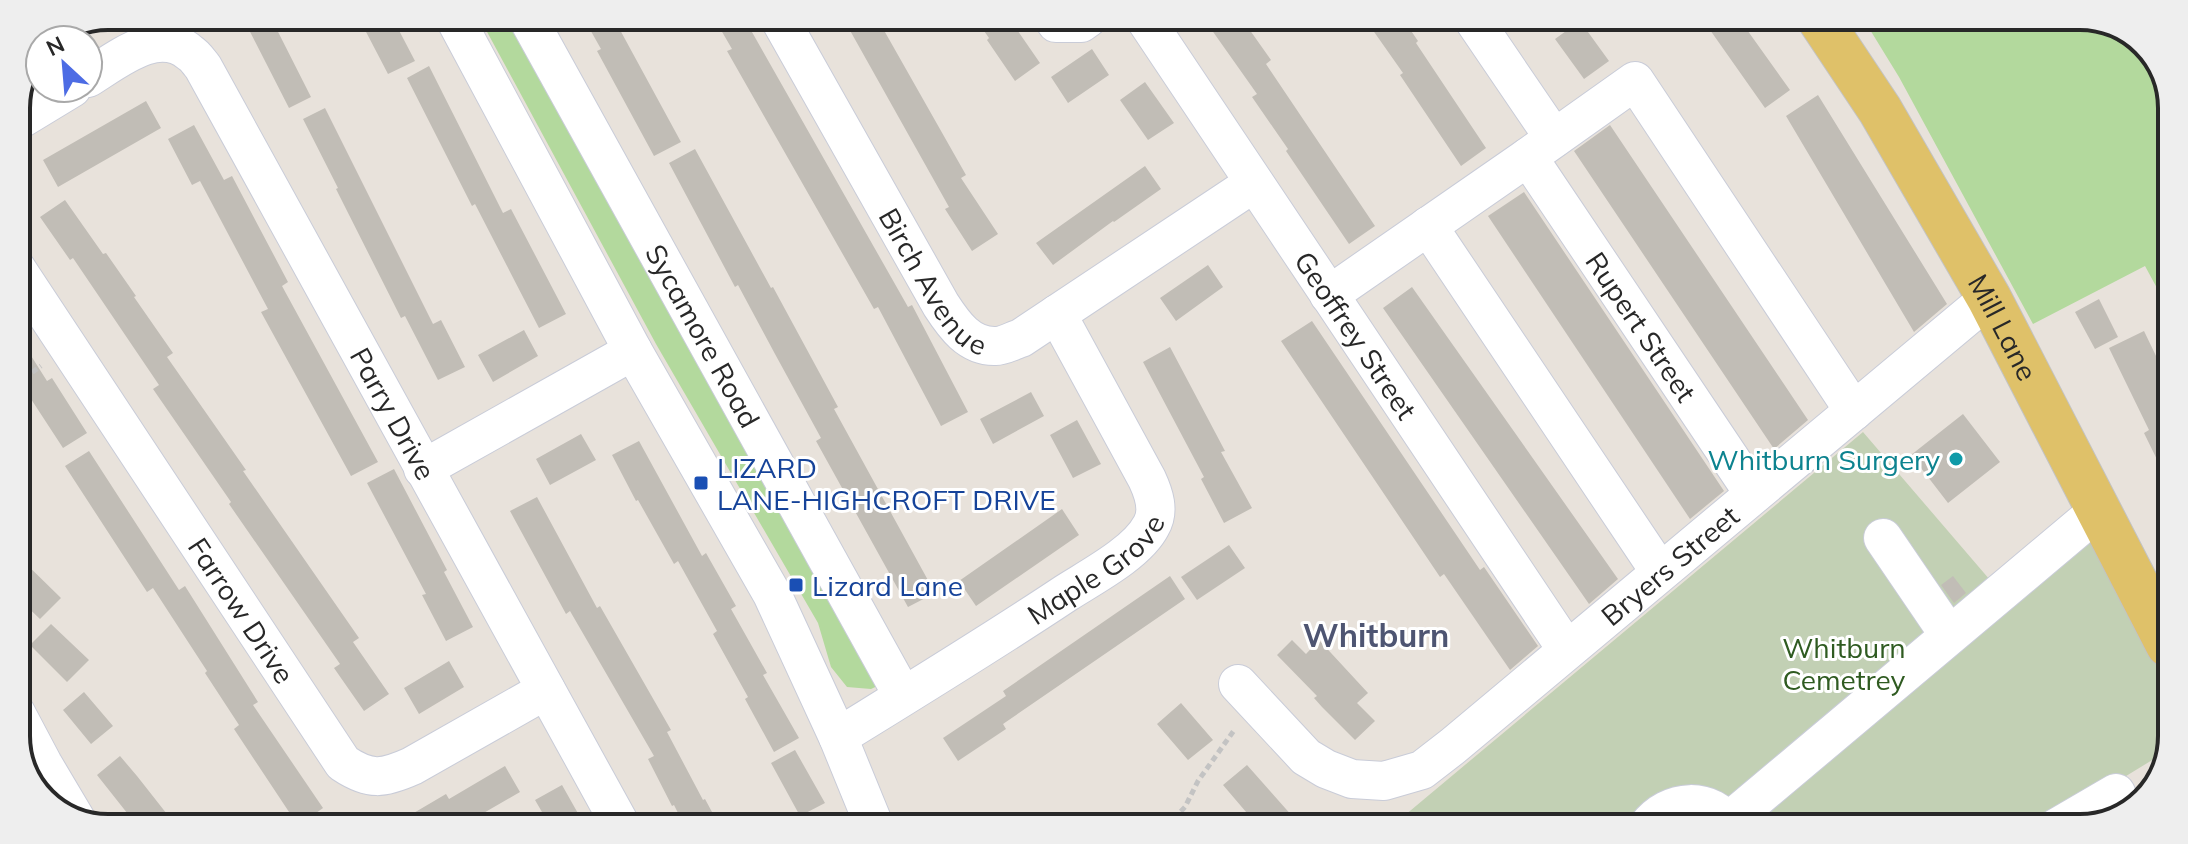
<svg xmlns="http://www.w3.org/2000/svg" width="2188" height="844" font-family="Mulish,sans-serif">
  <rect width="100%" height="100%" fill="#e8e2db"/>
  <path fill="#b3d99d" d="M479 17H512L884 683 871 689 847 687 831 667 818 623 656 344Z
    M1864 20 2110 21 2153 52 2172 102 2170 312 2145 266 2033 324 1899 77Z"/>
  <path fill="#c2d0b4" d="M1863 432 1990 580 2079 513 2151 651 2168 687 2167 751 2041 828 1392 826Z"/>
  <path fill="#c1bdb6" d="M242 16H270L311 97 289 108Z
    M386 17H392L415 61 388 74 364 28Z
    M583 17H613L681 142 654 156 597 51 601 49Z
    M714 18H744L908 307 912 305 968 412 941 426 878 307 874 309 727 51 732 49Z
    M843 18H877L966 175 961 178 998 234 972 251 945 209 949 207Z
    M975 18H1009L1040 63 1015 81 987 40 989 38Z
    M1204 19H1242L1271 60 1266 64 1375 226 1349 244 1286 151 1288 149 1252 97 1257 94Z
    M1365 19H1403L1418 41 1416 43 1486 148 1461 166 1400 75 1403 73Z
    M1703 20H1740L1790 90 1765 108Z
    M1580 21 1609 61 1584 79 1555 39Z
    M1092 49 1109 75 1068 103 1051 77Z
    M429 66 503 213 511 209 566 314 539 328 475 204 472 206 407 78Z
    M1145 82 1174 123 1148 140 1120 100Z
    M1818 95 1947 304 1914 332 1786 116Z
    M146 101 161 128 58 187 43 160Z
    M325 108 433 324 441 320 465 367 438 380 405 316 401 318 336 189 338 188 303 119Z
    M194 125 224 180 232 176 288 282 282 286 378 462 351 476 261 312 268 309 200 181 192 185 168 139Z
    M1610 125 1808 420 1774 449 1574 151Z
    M695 149 771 288 773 287 838 407 834 409 935 593 908 607 816 441 821 438 775 354 738 285 735 287 669 163Z
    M1145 166 1161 189 1114 222 1113 221 1053 265 1036 243Z
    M1524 192 1724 491 1690 519 1488 216Z
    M65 200 103 254 106 253 136 296 134 297 173 353 167 357 246 470 243 471 359 638 353 642 389 694 364 711 334 668 340 664 229 504 231 502 153 389 159 385 73 258 70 260 40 217Z
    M1208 265 1223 287 1176 321 1160 298Z
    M1412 287 1618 579 1589 604 1383 308Z
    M2099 299 2118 337 2095 349 2075 312Z
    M1312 321 1480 570 1484 567 1538 646 1510 670 1444 574 1440 577 1281 341Z
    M524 330 538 356 493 382 478 355Z
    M2144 331 2170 385 2169 484 2144 433 2149 430 2109 348Z
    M16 332 47 381 52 378 87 433 63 448 16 376Z
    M1170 347 1225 451 1221 452 1252 508 1224 523 1201 479 1204 477 1143 362Z
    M1031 392 1044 416 993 444 980 419Z
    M1963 414 2000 462 1948 503 1911 455Z
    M1077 420 1101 464 1073 478 1050 435Z
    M581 434 596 460 550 485 536 459Z
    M639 441 702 556 706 553 736 606 731 609 767 673 763 675 799 738 774 752 745 699 748 697 713 634 717 631 678 561 674 564 638 500 636 501 612 455Z
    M89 451 179 590 185 586 258 702 253 705 323 808 301 824H297L234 729 239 725 205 673 207 671 153 588 147 592 65 466Z
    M394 469 447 570 444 572 473 627 446 641 422 595 426 594 367 483Z
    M537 497 597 608 600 606 671 730 667 732 703 800 705 799 719 825 657 824 678 813 674 805 672 806 648 759 654 756 570 611 566 614 510 511Z
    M1062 509 1079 535 976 606 959 581Z
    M1229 545 1245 568 1197 600 1181 577Z
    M16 554 61 598 40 619 16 596Z
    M1170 576 1185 599 1003 724 1006 729 958 761 943 738 1006 696 1003 691Z
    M1953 576 1966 593 1954 603 1941 585Z
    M51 624 89 660 67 682 30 645Z
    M1292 640 1306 654 1319 640 1368 693 1357 703 1375 721 1355 740 1322 707 1314 698 1317 696 1277 655Z
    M449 661 464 687 419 714 404 688Z
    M84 692 113 726 91 744 63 710Z
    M1181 703 1213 740 1188 760 1157 724Z
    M795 750 825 803 800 816 771 763Z
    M120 756 137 776 174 823H135L97 775Z
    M1247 765 1301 826H1258L1223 785Z
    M505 766 520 792 475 818 472 813 454 824H395L446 794 449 799Z
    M562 785 584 824H549L535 800Z"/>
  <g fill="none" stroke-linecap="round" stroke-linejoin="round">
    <g stroke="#c9ccd8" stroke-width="40">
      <g id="minor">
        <path d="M454 17 633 351 772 594 838 737 874 825"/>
        <path id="s1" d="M527 17 903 696"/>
        <path id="s2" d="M779 18 941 305C954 325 969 347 996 346 1004 346 1014 340 1021 338L1254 183"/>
        <path d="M1053 18 1056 23H1081L1088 18"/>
        <path id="s3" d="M1145 19 1567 650"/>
        <path d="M1473 19 1554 138"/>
        <path id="s4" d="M88 78C116 61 158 25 190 53 195 56 199 62 203 67L620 824"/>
        <path d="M16 122 72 88"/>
        <path id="s5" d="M1528 157 1754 494"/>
        <path d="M1428 226 1660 572"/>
        <path id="s6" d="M16 268 343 763C370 781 383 779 412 766L546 690"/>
        <path d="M1329 295 1528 157 1635 81 1854 411"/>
        <path d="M423 469 633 351"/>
        <path d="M1883 538 1949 635"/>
        <path id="s7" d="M1238 684 1306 757 1326 769 1352 779 1384 781 1422 770 1453 746 1989 298"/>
        <path d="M16 713 43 764 78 823"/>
        <path id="s8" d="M838 737C914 690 991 643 1066 593 1091 577 1137 553 1151 526 1160 511 1154 494 1147 479L1057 314"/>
        <path d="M1728 822 2099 510"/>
        <path d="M1647 827C1668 798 1712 795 1731 827"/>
        <path d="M2056 828 2116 793 2125 814"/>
      </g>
    </g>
    <g stroke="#c3c3c3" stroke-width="46">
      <g id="major">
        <path id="s9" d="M1820 20 1880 110 1989 298 2168 645"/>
      </g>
    </g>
    <path stroke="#c3c3c3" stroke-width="5" stroke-dasharray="6 4" stroke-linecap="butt" d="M16 384 41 366
      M1167 826 1185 807 1198 781 1235 729"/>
    <use href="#minor" stroke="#fff" stroke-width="38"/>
    <use href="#major" stroke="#dfc169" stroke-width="44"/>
  </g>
  <circle fill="#0f9aa8" stroke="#fff" stroke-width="3" cx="1956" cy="459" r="8"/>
  <g fill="#1a4fb4" stroke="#fff" stroke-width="3">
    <rect x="693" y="475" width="16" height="16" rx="4"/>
    <rect x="788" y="577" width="16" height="16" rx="4"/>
  </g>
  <g text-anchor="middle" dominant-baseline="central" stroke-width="6" stroke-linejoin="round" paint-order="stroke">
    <g font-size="28" fill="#282828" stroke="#fff">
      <text stroke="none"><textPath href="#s2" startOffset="306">Birch Avenue</textPath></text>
      <text stroke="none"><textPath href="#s5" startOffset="204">Rupert Street</textPath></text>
      <text stroke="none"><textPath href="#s9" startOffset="358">Mill Lane</textPath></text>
      <text stroke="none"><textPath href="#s3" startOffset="380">Geoffrey Street</textPath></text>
      <text stroke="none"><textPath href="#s1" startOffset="364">Sycamore Road</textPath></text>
      <text stroke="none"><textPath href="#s4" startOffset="528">Parry Drive</textPath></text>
      <text stroke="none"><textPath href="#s8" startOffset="308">Maple Grove</textPath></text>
      <text stroke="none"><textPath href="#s7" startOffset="544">Bryers Street</textPath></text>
      <text stroke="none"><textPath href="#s6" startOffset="410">Farrow Drive</textPath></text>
    </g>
    <g font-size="28" fill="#0d838f" stroke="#fff" text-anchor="end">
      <text x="1940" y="459">Whitburn Surgery</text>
    </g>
    <g font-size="28" fill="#164399" stroke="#fff" text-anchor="start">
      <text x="717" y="467">LIZARD<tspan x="717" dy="32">LANE-HIGHCROFT DRIVE</tspan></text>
      <text x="812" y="585">Lizard Lane</text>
    </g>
    <g font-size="28" fill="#2f5b21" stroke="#fff">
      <text x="1844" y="647">Whitburn<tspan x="1844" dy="32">Cemetrey</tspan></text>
    </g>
    <g font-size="32" font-weight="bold" fill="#4e5572" stroke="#fff">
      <text x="1376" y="635">Whitburn</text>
    </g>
  </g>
  <path d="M0 0H2188V844H0ZM108 30H2080A78 78 0 0 1 2158 108V736A78 78 0 0 1 2080 814H108A78 78 0 0 1 30 736V108A78 78 0 0 1 108 30Z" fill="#eee" fill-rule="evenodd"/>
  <path fill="none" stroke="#282828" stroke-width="4" d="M108 30H2080A78 78 0 0 1 2158 108V736A78 78 0 0 1 2080 814H108A78 78 0 0 1 30 736V108A78 78 0 0 1 108 30Z"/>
  <g transform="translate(64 64) rotate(334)"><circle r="38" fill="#ffffff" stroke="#a9a9a9" stroke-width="2"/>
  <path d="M0-6L14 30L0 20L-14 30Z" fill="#4d6ce4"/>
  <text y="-12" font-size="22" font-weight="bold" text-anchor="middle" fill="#282828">N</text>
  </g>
</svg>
